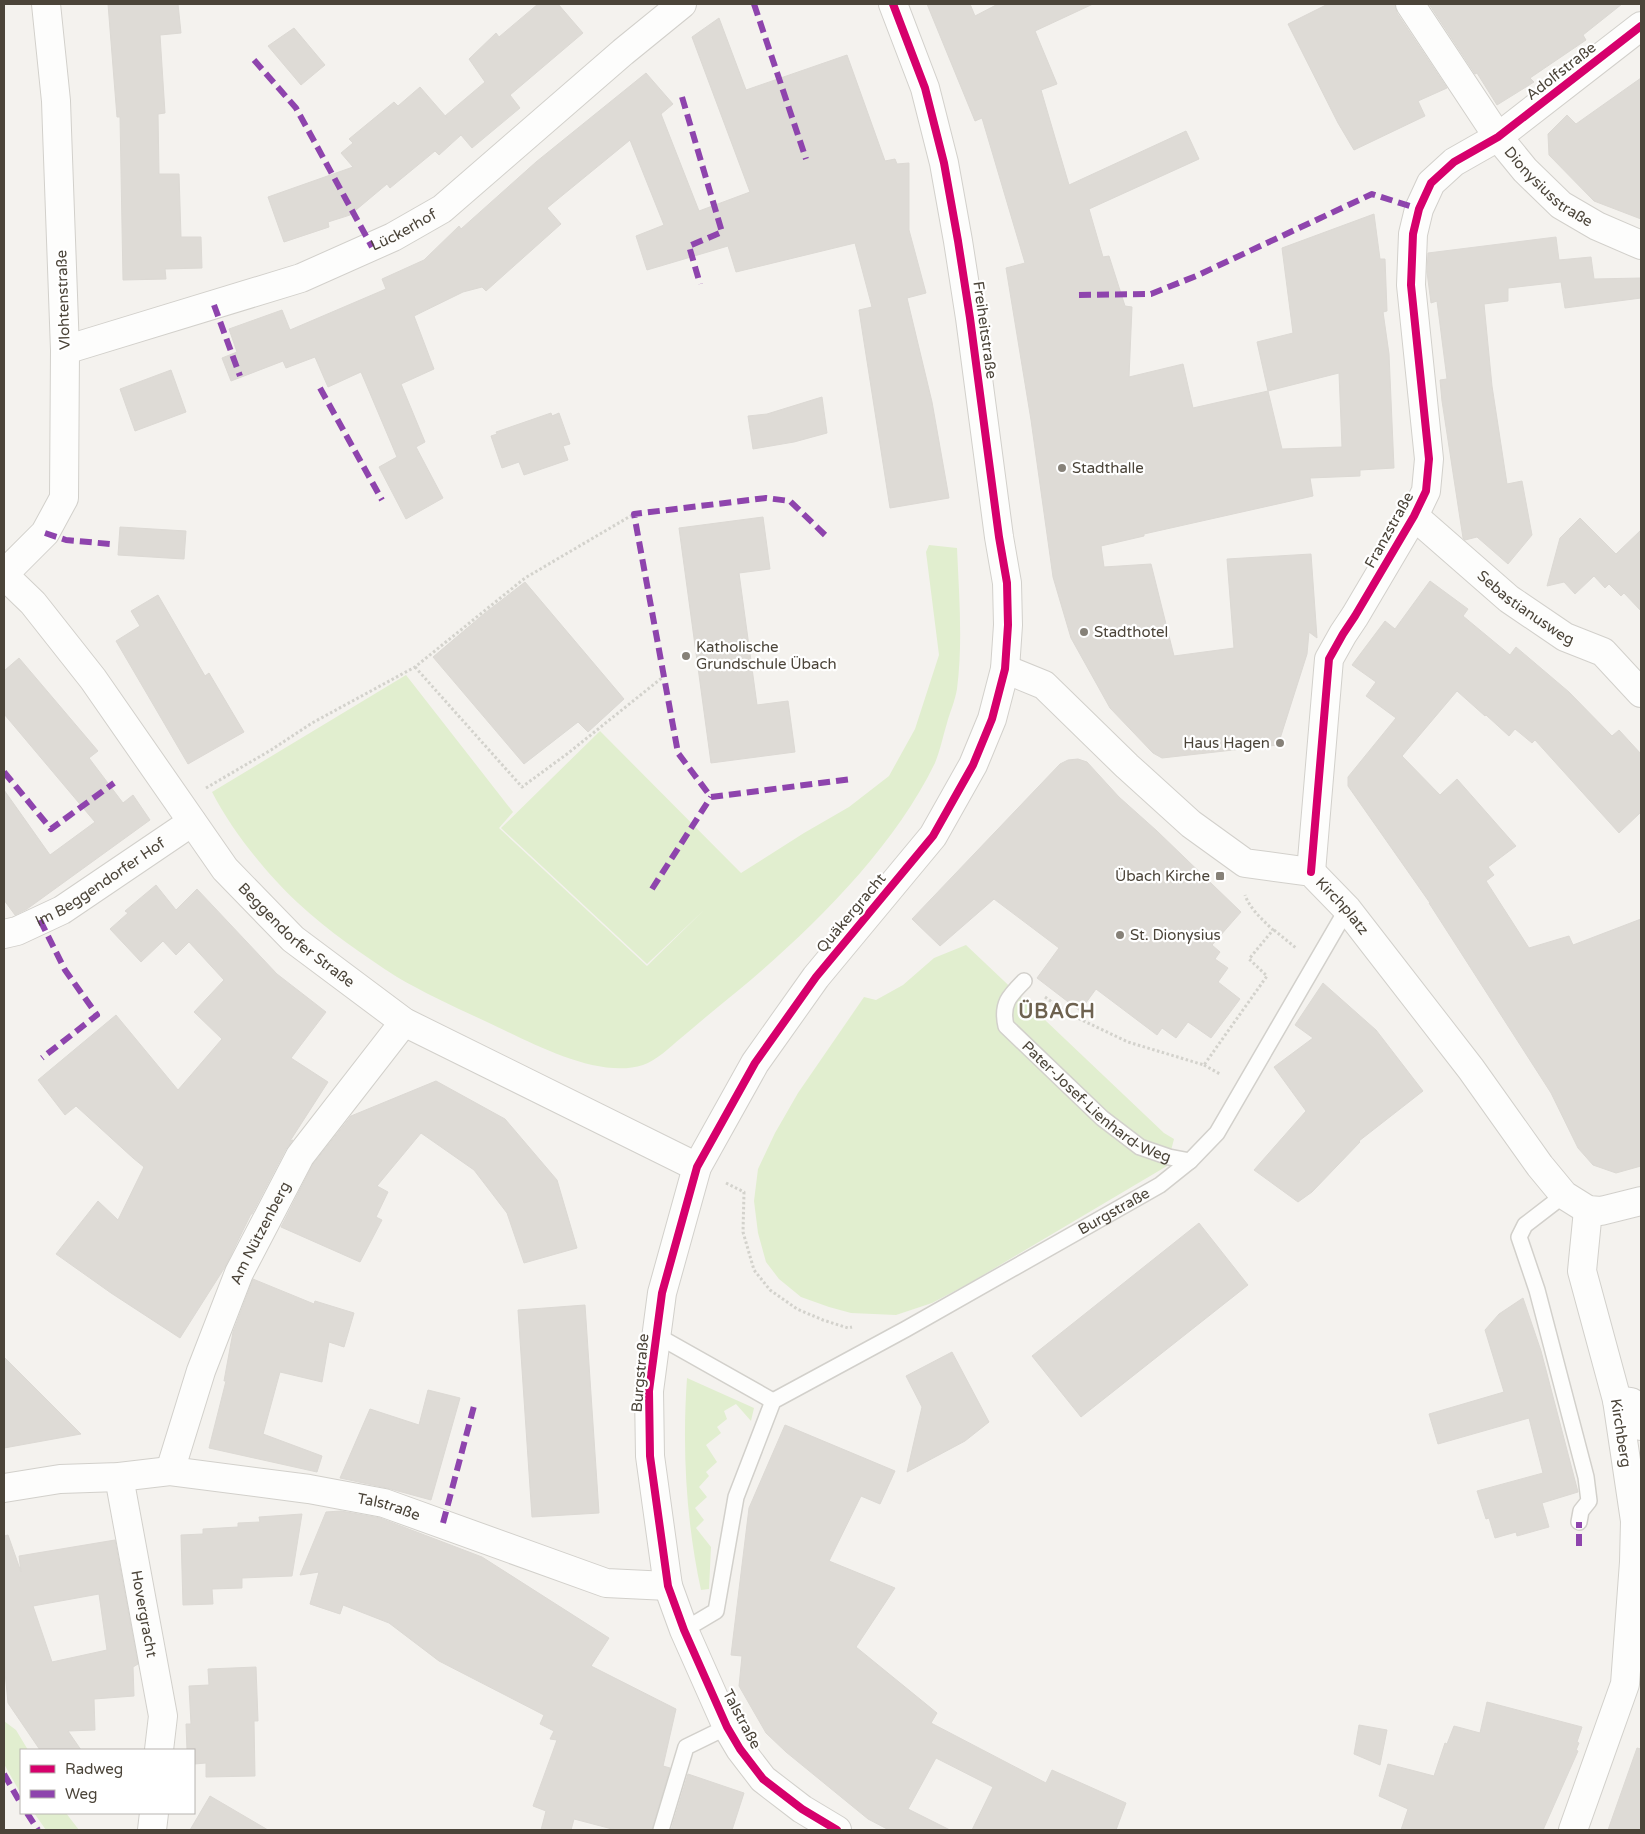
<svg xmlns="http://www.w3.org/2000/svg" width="1645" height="1834" font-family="'Varela Round',sans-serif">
  <rect width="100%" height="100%" fill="#f4f2ee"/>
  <path fill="#e1eecf" d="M929 545 957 548C959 595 963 643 957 689 955 701 950 712 947 723 943 736 940 751 935 763 893 849 813 928 740 989 720 1005 701 1021 681 1038 670 1047 656 1061 643 1065 597 1080 528 1041 487 1022 457 1008 426 994 397 977 363 955 328 931 298 903 266 873 232 831 212 792L406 675 513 812 499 828 647 966 704 910 647 964 501 828 600 731 741 873 804 833 849 807 889 776 915 729 939 655 926 552Z
    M966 945 1164 1133 1174 1139 1167 1166 968 1284 932 1303 896 1315 851 1313 829 1307 801 1297 779 1279 766 1262 758 1233 754 1201 758 1169 775 1133 798 1093 864 997 876 1000 903 985 934 958Z
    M687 1378 754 1408 751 1421 736 1404 724 1411 727 1419 717 1427 721 1433 706 1445 717 1462 706 1472 709 1476 699 1487 707 1497 695 1508 704 1520 696 1528 711 1547 709 1589 701 1590C686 1521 682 1448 687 1378Z
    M4 1721 16 1730 28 1750H21V1794L4 1764Z
    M34 1813H66L79 1830H46Z"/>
  <path fill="#dedbd6" stroke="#dcd9d4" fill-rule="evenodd" d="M108 4H178L181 33 160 35 165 113 158 114 159 174H179L181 237H201L202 268 165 269 166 279 123 280 120 117H117Z
    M538 4H558L583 33 510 95 520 108 472 148 461 135 439 155 435 151 390 188 387 184 350 215 328 222 329 227 284 242 268 197 353 167 341 153 353 143 349 139 394 102 398 106 420 87 447 118 445 116 485 82 469 59 496 33 499 37Z
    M927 4H970L975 16 998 4H1093L1035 31 1057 84 1041 90 1069 185 1186 131 1199 159 1089 209 1103 257 1109 256 1125 306 1132 307 1129 377 1183 364 1193 408 1268 391 1257 342 1293 333 1282 248 1374 214 1380 259H1385L1387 311 1383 312 1389 354 1394 468 1360 470V476L1310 478 1313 496 1144 534V536L1101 546 1104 567 1151 564 1174 656 1234 648 1227 559 1311 554 1317 638 1309 632 1307 654 1278 745 1162 758 1153 753 1110 708 1071 638 1053 577 1031 420 1006 268 1025 263 982 118 975 121ZM1339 373 1342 447 1282 449 1268 391Z
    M1328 4H1395L1397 13 1447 88 1418 101 1425 116 1354 150 1338 123 1288 24Z
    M1429 4H1622L1583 35 1586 40 1530 78 1534 82 1497 105 1477 73 1475 74Z
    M719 18 746 90 847 55 885 161 895 159 897 164 909 163V230L926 293 907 298 932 402 949 498 890 508 859 310 872 307 855 243 736 272 728 246 647 270 636 236 664 225 630 140 547 208 561 224 486 291 482 287 463 292 414 316 434 369 401 384 425 442 416 447 443 498 406 519 379 467 397 457 361 372 328 387 315 357 286 368 283 361 231 381 222 358 237 352 229 329 282 310 290 330 386 289 382 279 424 260 459 226 461 229 536 162 646 73 673 104 661 114 699 211 750 192 692 37Z
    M294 28 325 65 301 85 268 46Z
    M1641 78V219L1594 201 1549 155 1548 134 1567 115 1576 124Z
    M1556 237 1559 260 1591 257 1594 279 1641 278V298L1565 308 1561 282 1508 288V301L1484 304 1492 386 1507 484 1522 481 1532 535 1508 564 1477 537 1465 540 1463 538 1442 401 1440 380 1447 379 1437 301 1431 303 1427 272 1428 253Z
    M171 370 186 412 135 431 120 389Z
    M822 397 827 433 794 442 753 449 748 416 767 414Z
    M551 413 552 416 559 413 570 444 563 446 568 460 524 475 519 462 502 468 491 436 497 434 496 432Z
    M763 517 770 569 739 573 757 705 788 701 795 752 711 763 679 528Z
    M1580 518 1616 554 1641 530V611L1624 593 1621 596 1609 584 1605 588 1594 576 1575 594 1564 582 1547 586 1560 538Z
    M120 527 186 531 184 559 118 555Z
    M1430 581 1468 609 1463 616 1510 655 1516 647 1569 692 1612 736 1619 730 1641 754V812L1619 833 1535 740 1532 743 1515 729 1509 736 1486 715 1485 716 1457 691 1402 756 1440 795 1457 779 1516 846 1488 867 1494 875 1486 881 1529 948 1569 936 1573 945 1641 919V1166L1616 1173 1593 1165 1578 1148 1551 1093 1429 903H1430L1348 786V777L1396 718 1366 696 1376 682 1352 665 1385 621 1395 629Z
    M525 582 624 699 588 732 578 722 524 764 433 657 485 613Z
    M158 595 205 676 209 673 244 732 188 764 116 641 140 626 131 611Z
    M19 658 98 751 89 758 123 803 133 795 150 820 27 909 15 915 4 900V790L50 855 95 822 4 714V671Z
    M1078 759 1087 762 1119 797 1157 831 1241 912 1212 945 1220 952 1215 959 1228 968 1218 982 1240 999 1211 1038 1188 1022 1176 1038 1162 1028 1157 1035 1096 989 1080 1011 1037 978 1059 948 994 899 940 946 912 919 1060 764 1068 760Z
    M156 885 176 910 197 889 277 974 326 1012 291 1058 328 1082 290 1141 293 1140 286 1149 252 1214H251L225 1267 180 1338 111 1293 56 1254 98 1201 118 1220 144 1167 133 1158 76 1106 65 1115 38 1080 116 1015 178 1090 222 1039 194 1012 224 980 189 942 176 955 163 941 141 962 110 929 128 913 125 911Z
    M1323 983 1376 1030 1423 1091 1359 1141 1360 1142 1312 1192 1298 1202 1254 1170 1306 1111 1274 1067 1313 1038 1295 1025Z
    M436 1081 505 1119 557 1180 577 1248 524 1263 507 1213 474 1170 421 1133 377 1186 388 1192 376 1217 382 1220 360 1262 281 1227 313 1164 351 1116Z
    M1199 1223 1248 1285 1081 1417 1032 1356Z
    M253 1279 314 1304 315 1301 354 1313 344 1347 329 1342 322 1382 280 1372 263 1434 322 1456 317 1472 209 1448 226 1381H224L233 1332Z
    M1523 1298 1541 1351 1578 1492 1542 1503 1549 1527 1517 1536 1516 1532 1495 1538 1489 1518 1486 1519 1477 1491 1543 1473 1529 1418 1438 1444 1429 1414 1504 1392 1485 1330 1499 1314Z
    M585 1305 599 1513 532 1517 518 1310Z
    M952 1352 989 1422 965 1441 907 1472 922 1407 906 1376Z
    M4 1357 81 1434 4 1448Z
    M428 1390 460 1398 431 1500 387 1488 340 1478 370 1409 419 1425Z
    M785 1425 895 1471 880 1504 861 1496 829 1561 895 1588 856 1647 937 1713 931 1723 1046 1783 1052 1770 1126 1803 1116 1830H972L993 1787 936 1758 908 1809 950 1830H889L868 1819 786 1752 766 1733 739 1686 742 1656 731 1655 749 1508Z
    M341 1511 380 1518 482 1557 609 1638 591 1666 676 1709 663 1766 670 1768 652 1830H616L574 1819 571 1830H541L546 1811 533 1806 557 1740 550 1739 554 1731 540 1724 544 1715 439 1661 389 1623 343 1605 340 1614 310 1604 319 1572 300 1575 326 1512Z
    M302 1514 292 1576 242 1578V1588L212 1589 213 1604 183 1605 181 1535 203 1534V1529L238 1527V1523L260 1522 259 1517Z
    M8 1535 21 1572 19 1556 115 1540 138 1664 133 1667 134 1696 94 1699 95 1730 68 1731 81 1750H40L8 1703 4 1662V1536ZM99 1594 107 1650 52 1662 33 1606Z
    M256 1667 258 1721H254L255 1776 206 1777V1763L194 1764V1750H187L186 1724H191L189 1686 209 1685 208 1669Z
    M1487 1702 1582 1727 1577 1742 1579 1743 1576 1750 1578 1751 1543 1830H1401L1408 1809 1379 1796 1388 1764 1434 1776 1445 1743 1447 1744 1454 1726 1480 1733Z
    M1359 1725 1387 1730 1380 1765 1354 1754Z
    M1637 1748 1641 1749V1830H1608Z
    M688 1774 744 1793 732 1830H671Z
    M210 1796 268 1830H190Z"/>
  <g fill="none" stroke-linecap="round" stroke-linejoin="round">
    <g stroke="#d2d0cb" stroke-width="18">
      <g id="service">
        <path id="s1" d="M1024 981C1009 996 1001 1004 1006 1026L1102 1118 1140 1147 1169 1157 1190 1161"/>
        <path d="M1564 1195 1525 1225 1519 1237 1537 1290 1586 1477 1589 1501 1581 1511 1579 1522"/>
        <path d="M656 1335 773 1401"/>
        <path id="s2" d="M684 1630 716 1611 736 1497 773 1401 906 1329 1160 1185 1190 1161 1217 1133 1347 909"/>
        <path d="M661 1830 686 1747 727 1727"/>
      </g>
    </g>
    <g stroke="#d2d0cb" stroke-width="30">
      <g id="minor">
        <path id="s3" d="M1410 4 1498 137 1525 170 1561 205 1597 226 1641 245"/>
        <path id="s4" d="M65 350 301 278 393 237 442 209 623 52 682 4"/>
        <path id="s5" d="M1414 516 1509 599 1565 637 1603 652 1641 693"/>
        <path d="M4 574 45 533 64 498 65 350 57 130 56 101 46 4"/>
        <path id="s6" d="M4 575 33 603 93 679 225 869 293 939 404 1022 697 1167"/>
        <path id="s7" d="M1005 669 1044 685 1127 766 1191 824 1245 863 1311 872 1347 909 1471 1069 1540 1166 1564 1195 1588 1210 1601 1211 1641 1201"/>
        <path d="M1311 872 1329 659 1343 634 1355 616 1414 516 1426 491 1429 459 1411 285 1413 234 1419 209 1431 183 1454 162 1498 137 1641 26"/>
        <path id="s8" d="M4 934 17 931 62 910 192 822"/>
        <path d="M1617 1400 1631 1402 1641 1426"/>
        <path id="s9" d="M170 1471 201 1371 239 1273 300 1156 404 1022"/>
        <path id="s10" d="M119 1477 163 1716 159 1750"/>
        <path id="s11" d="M4 1488 60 1479 119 1477 170 1471 309 1489 384 1503 606 1583 668 1586"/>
        <path d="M152 1830 154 1813"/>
        <path d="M1573 1830 1625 1684 1634 1562 1635 1521 1617 1400 1582 1271 1588 1210"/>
      </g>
    </g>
    <g stroke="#d2d0cb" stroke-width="30">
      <path id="tertiary" d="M837 1830 802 1809 763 1779 740 1749 727 1727 684 1630 668 1586 650 1456 649 1391 662 1293 697 1167 755 1063 816 977 933 836 973 765 992 719 1005 669 1008 625 1007 583 999 537 970 318 958 241 944 163 925 88 893 4"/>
    </g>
    <path stroke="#d3d2cc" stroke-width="3" stroke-dasharray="2.5 2.5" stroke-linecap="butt" d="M415 667 522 787 567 754 663 677
      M206 788 271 750 312 723 415 667 525 578 634 514
      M1274 930 1296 948
      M1045 997 1067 1013 1128 1042 1204 1065 1267 976 1249 959 1273 930C1262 919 1250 909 1245 895
      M1204 1065 1220 1074
      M726 1183 744 1192 743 1232 754 1270 770 1290 797 1309 823 1320 848 1328 852 1327"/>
    <use href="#service" stroke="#fdfdfc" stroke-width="15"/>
    <use href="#minor" stroke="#fdfdfc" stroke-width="28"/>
    <use href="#tertiary" stroke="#fdfdfc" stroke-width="28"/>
    <path stroke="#8e44ad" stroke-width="6" stroke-dasharray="12 6" stroke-linecap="butt" d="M754 4 806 159
      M254 60 296 108 372 247
      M682 97 722 232 689 246 700 284
      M1079 295 1151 294 1196 276 1372 194 1419 209
      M214 305 240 376
      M320 388 382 500
      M45 533 66 540 110 544
      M825 535 790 501 766 498 634 514 678 753 711 797 852 779
      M4 772 51 829 114 783
      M652 889 711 797
      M40 920 65 970 97 1015 42 1058
      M443 1523 474 1406
      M1579 1546V1522
      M4 1774 21 1804
      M27 1813 38 1830"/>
    <g stroke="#fff" stroke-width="11">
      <path id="cycleway" d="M1311 872 1329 659 1343 634 1355 616 1414 516 1426 491 1429 459 1411 285 1413 234 1419 209 1431 183 1454 162 1498 137 1641 26
        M837 1830 802 1809 763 1779 740 1749 727 1727 684 1630 668 1586 650 1456 649 1391 662 1293 697 1167 755 1063 816 977 933 836 973 765 992 719 1005 669 1008 625 1007 583 999 537 970 318 958 241 944 163 925 88 893 4"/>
    </g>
    <use href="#cycleway" stroke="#d6006c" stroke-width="8"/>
  </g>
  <g fill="#868178" stroke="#fff" stroke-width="2">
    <circle cx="1062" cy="468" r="5"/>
    <circle cx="1084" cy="632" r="5"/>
    <circle cx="686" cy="656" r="5"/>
    <circle cx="1280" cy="743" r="5"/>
    <rect x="1215" y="871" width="10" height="10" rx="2.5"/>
    <circle cx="1120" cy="935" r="5"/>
  </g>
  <g text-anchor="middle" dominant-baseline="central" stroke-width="4.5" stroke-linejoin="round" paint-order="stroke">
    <g font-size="15" fill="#4b4439" stroke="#fff">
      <text transform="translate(1561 71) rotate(-38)">Adolfstraße</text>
      <text stroke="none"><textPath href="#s3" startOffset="231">Dionysiusstraße</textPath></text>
      <text stroke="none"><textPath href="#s4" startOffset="360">Lückerhof</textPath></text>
      <text transform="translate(63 300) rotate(-92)">Vlohtenstraße</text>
      <text transform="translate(985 330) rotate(82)">Freiheitstraße</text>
      <text transform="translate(1389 530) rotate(-61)">Franzstraße</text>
      <text stroke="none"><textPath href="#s5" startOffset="145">Sebastianusweg</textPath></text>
      <text stroke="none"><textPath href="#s8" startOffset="110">Im Beggendorfer Hof</textPath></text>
      <text stroke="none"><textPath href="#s7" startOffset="424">Kirchplatz</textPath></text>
      <text transform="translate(851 913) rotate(-50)">Quäkergracht</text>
      <text stroke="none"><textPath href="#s6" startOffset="466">Beggendorfer Straße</textPath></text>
      <text stroke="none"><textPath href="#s1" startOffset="171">Pater-Josef-Lienhard-Weg</textPath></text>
      <text stroke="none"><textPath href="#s2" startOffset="646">Burgstraße</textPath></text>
      <text stroke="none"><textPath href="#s9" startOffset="255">Am Nützenberg</textPath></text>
      <text transform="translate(640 1373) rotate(-85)">Burgstraße</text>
      <text transform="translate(1621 1433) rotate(81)">Kirchberg</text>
      <text stroke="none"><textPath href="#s11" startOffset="389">Talstraße</textPath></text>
      <text stroke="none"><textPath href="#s10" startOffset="139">Hovergracht</textPath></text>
      <text transform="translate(742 1719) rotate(62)">Talstraße</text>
    </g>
    <g font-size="15" fill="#4b4439" stroke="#fff" text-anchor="start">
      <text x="1072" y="468">Stadthalle</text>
      <text x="1094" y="632">Stadthotel</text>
      <text x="696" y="647">Katholische<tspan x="696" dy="17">Grundschule Übach</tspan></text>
      <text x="1270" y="743" text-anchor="end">Haus Hagen</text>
      <text x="1210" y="876" text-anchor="end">Übach Kirche</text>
      <text x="1130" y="935">St. Dionysius</text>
    </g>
    <g font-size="20" font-weight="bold" letter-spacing="1" fill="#6e6250" stroke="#fff">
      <text x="1057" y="1012">ÜBACH</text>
    </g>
  </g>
  <rect width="1645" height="1834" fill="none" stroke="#4b4439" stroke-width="10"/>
  <rect x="20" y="1749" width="175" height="65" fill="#ffffff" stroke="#b7b4b0"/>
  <rect x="30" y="1765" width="25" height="8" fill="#d6006c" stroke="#b7b4b0"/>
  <text x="65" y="1774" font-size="15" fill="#4b4439">Radweg</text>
  <rect x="30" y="1790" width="25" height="8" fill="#8e44ad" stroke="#b7b4b0"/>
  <text x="65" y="1799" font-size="15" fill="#4b4439">Weg</text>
</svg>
